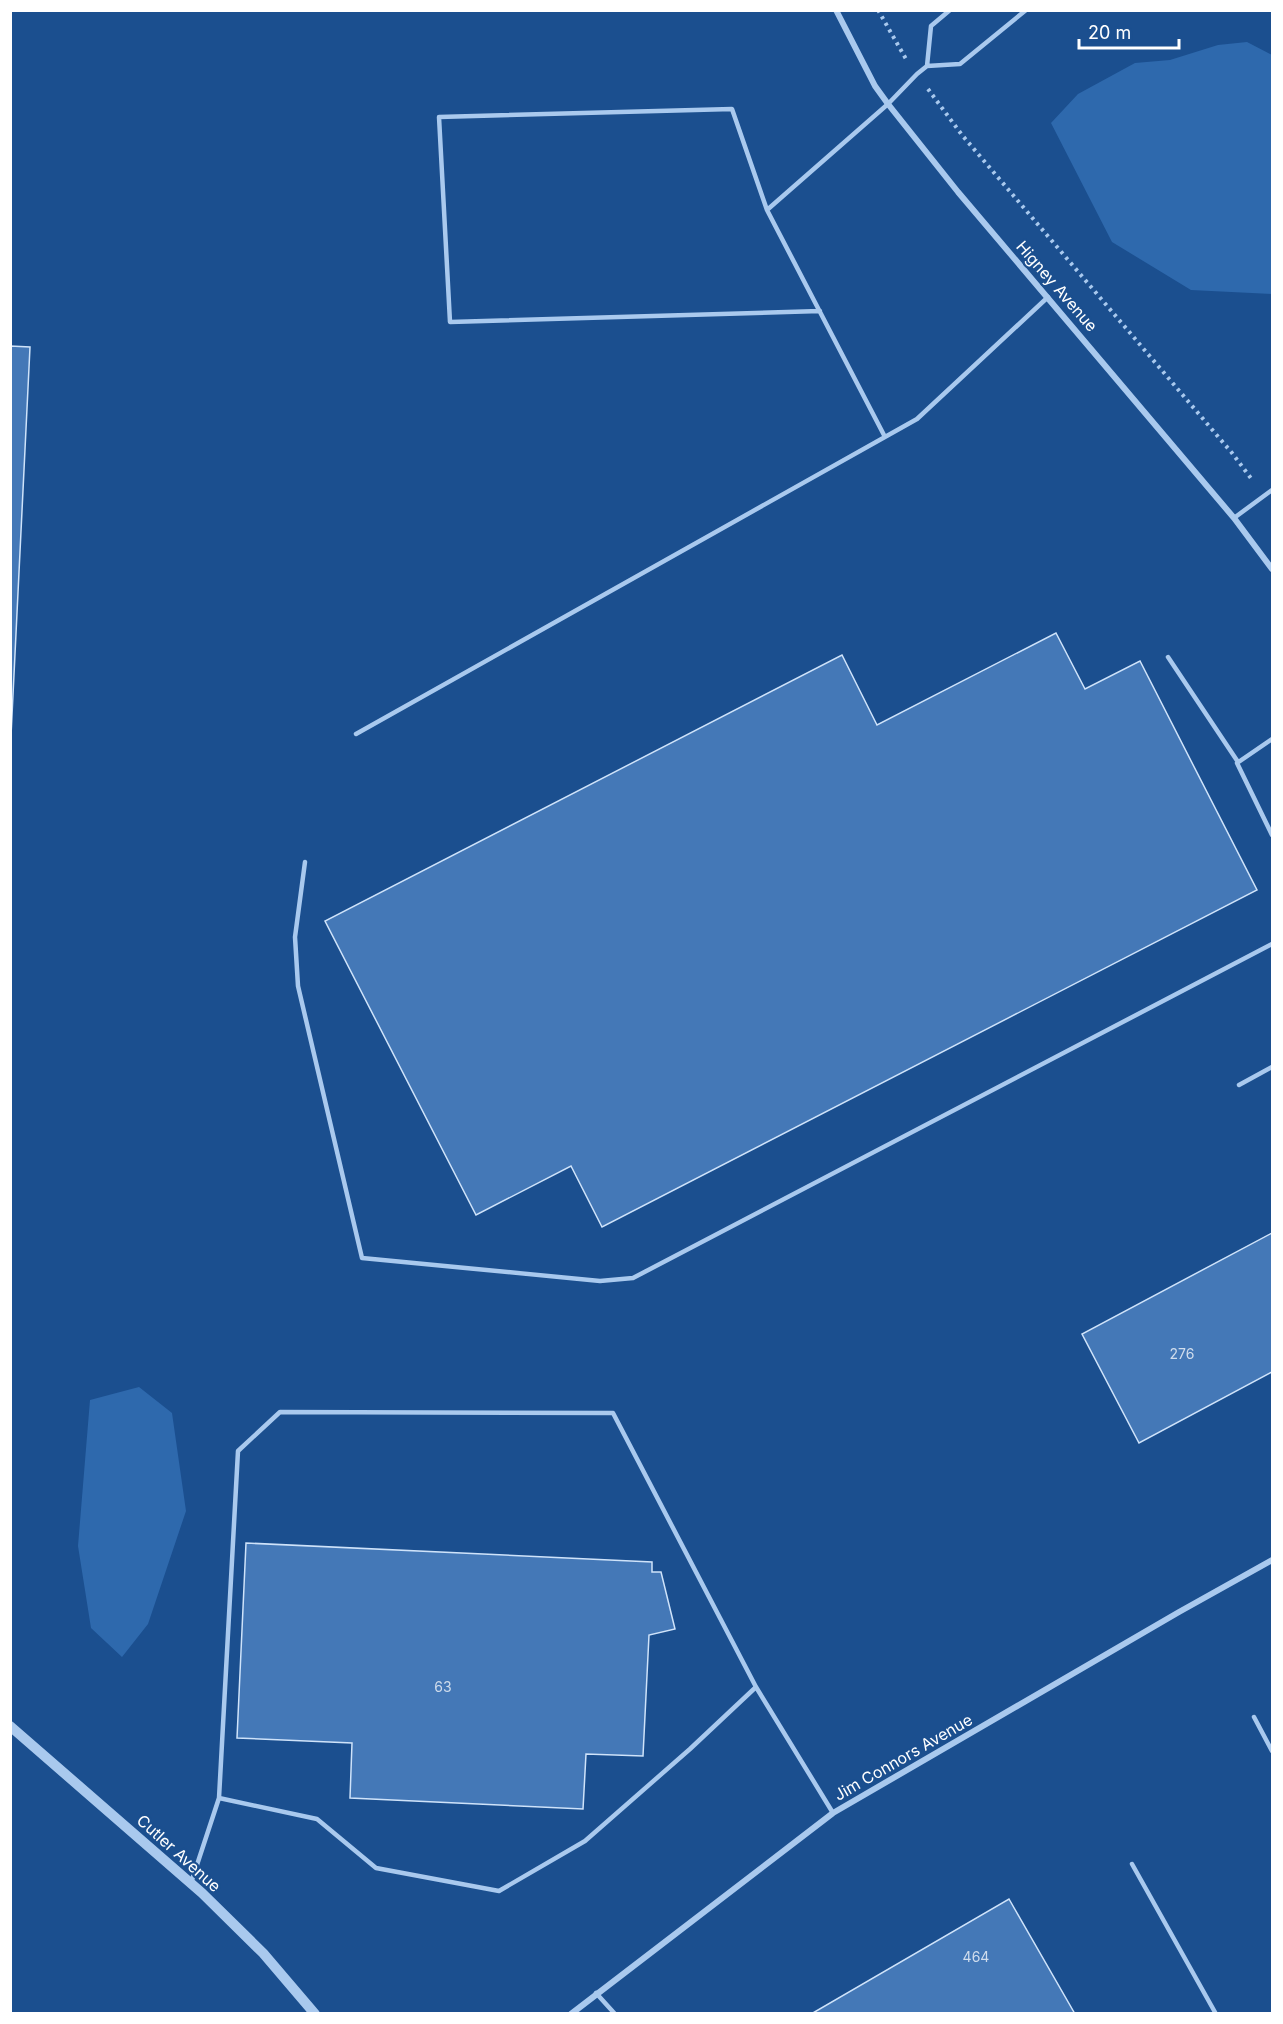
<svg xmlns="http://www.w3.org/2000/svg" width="1283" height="2024" font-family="Inter,sans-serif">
  <rect width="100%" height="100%" fill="#1b4f8f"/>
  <path fill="#2e69ad" d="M1247 42 1272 55V294L1191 290 1112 242 1051 123 1078 94 1135 63 1170 60 1218 45Z
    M139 1387 172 1413 186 1511 148 1624 122 1657 91 1628 78 1546 90 1400Z"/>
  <path fill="#4478b7" stroke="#cfe3fa" stroke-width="1.5" d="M10 346 30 347 11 736H10Z
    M1056 633 1085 689 1140 661 1257 890 602 1227 571 1166 476 1215 325 921 842 655 877 725Z
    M1272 1233V1372L1139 1443 1082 1334Z
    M246 1543 652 1562V1572H661L675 1629 649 1635 643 1756 586 1754 583 1809 350 1798 352 1743 237 1738Z
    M1009 1899 1075 2014H811Z"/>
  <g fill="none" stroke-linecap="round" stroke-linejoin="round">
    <path stroke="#a9c9ee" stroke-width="4" stroke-dasharray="3 4.5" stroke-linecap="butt" d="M878 10 906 59
      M928 89 962 135 1232 453 1253 481"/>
    <path stroke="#a9c9ee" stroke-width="4.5" d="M950 10 931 26 927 66 960 64 1026 10
      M767 210 732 109 439 117 450 322 820 311
      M885 437 767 210 888 104 917 74 927 66
      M1234 518 1272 490
      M1168 657 1238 762
      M356 734 917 419 1048 297
      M1272 739 1237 763 1272 835
      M305 862 295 937 298 986 362 1258 600 1281 633 1278 1272 944
      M1239 1085 1272 1067
      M1254 1717 1272 1751
      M219 1798 317 1819 376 1868 499 1891 585 1841 690 1749 756 1687
      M1132 1864 1216 2014
      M191 1883 219 1798 238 1451 280 1412 613 1413 756 1687 833 1813
      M596 1993 615 2014"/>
    <path stroke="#a9c9ee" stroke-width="6" d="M836 10 875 86 888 104 958 192 1234 518 1272 569
      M571 2014 833 1813 1179 1612 1272 1560"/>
    <path stroke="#a9c9ee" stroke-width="10" d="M10 1726 202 1893 263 1953 315 2014"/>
  </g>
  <g text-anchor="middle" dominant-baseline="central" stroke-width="4.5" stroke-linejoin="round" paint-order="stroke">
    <g font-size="14" fill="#d0dded">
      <text x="1182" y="1353">276</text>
      <text x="443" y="1686">63</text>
      <text x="976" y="1956">464</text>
    </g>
    <g font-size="16" fill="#fff" stroke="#1b4f8f">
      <text transform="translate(1057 286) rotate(49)">Higney Avenue</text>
      <text transform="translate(903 1757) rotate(-30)">Jim Connors Avenue</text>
      <text transform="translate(179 1853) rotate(42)">Cutler Avenue</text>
    </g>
  </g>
  <rect width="1283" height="2024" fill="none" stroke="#ffffff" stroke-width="24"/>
  <path d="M1079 39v9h100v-9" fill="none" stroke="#ffffff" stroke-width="3"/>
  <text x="1088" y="39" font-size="18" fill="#ffffff" stroke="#1b4f8f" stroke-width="4.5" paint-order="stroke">20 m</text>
</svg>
